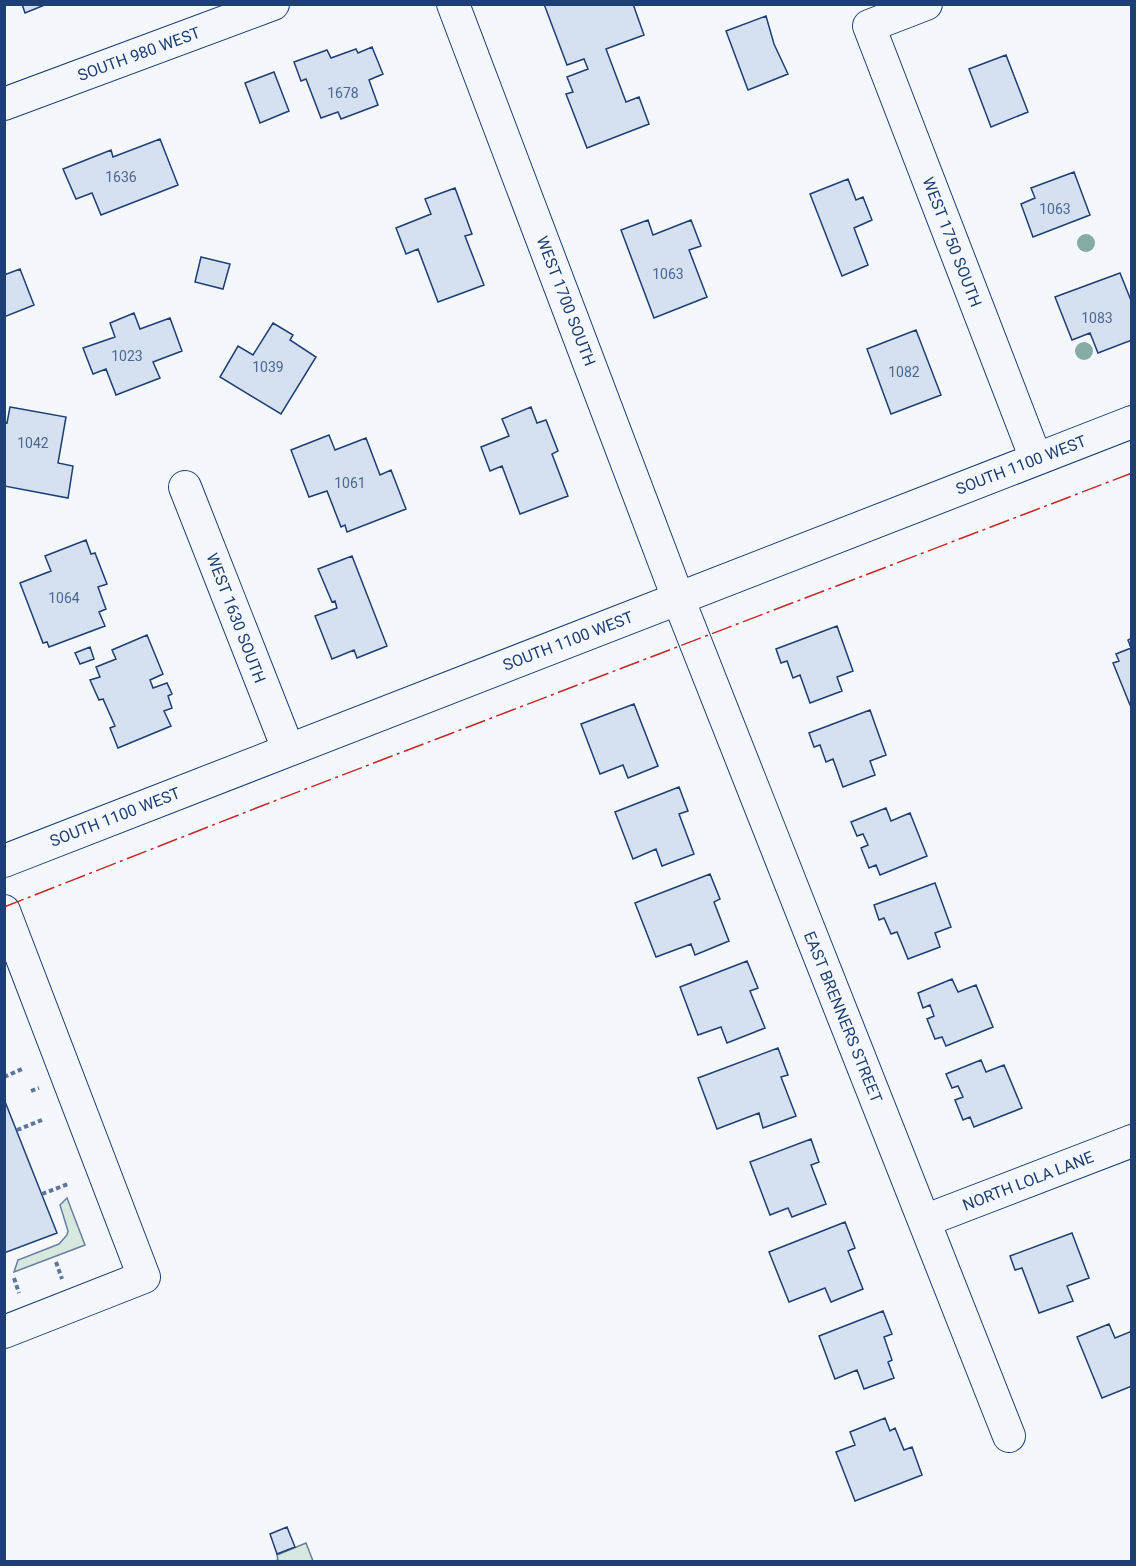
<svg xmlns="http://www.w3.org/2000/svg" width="1136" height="1566" font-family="Roboto,sans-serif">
  <rect width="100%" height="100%" fill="#f4f7fb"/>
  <path fill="#d7e8df" stroke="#687fa3" stroke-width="1.5" d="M67 1198 85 1245 14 1272 18 1260 59 1244 67 1235 68 1231 60 1205Z
    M306 1543 313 1561H274L278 1560 277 1555Z"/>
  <path fill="#d5e0f0" stroke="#1d3f73" stroke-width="1.5" d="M22 4H47L25 13Z
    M544 4H633L644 35 606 49 626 102 639 97 649 124 587 148 566 94 573 92 567 77 588 69 584 59 567 65Z
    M766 16 774 44 788 74 748 90 726 31Z
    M372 47 383 74 369 80 378 105 341 119 338 112 321 118 306 79 301 81 294 62 327 50 331 58 356 49 358 53Z
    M1006 55 1028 112 991 127 969 69Z
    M274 72 289 111 260 123 245 83Z
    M160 139 178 185 101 215 92 193 76 199 63 169 111 150 113 157Z
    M1074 172 1090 215 1033 237 1021 204 1035 198 1031 188Z
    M848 179 856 200 863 197 872 220 854 228 868 265 842 276 810 194Z
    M455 188 472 234 465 236 484 285 438 302 418 249 406 254 396 228 431 214 425 199Z
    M648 220 653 235 691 220 701 246 689 250 707 297 654 318 621 230Z
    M201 257 230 264 223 289 195 282Z
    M20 269 34 305 4 317V275Z
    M1120 273 1132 303V340L1098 353 1090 333 1072 340 1055 297Z
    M134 313 140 329 170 318 182 351 153 362 160 378 116 395 106 369 93 374 83 348 115 337 110 323Z
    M273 323 293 335 290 340 316 357 281 414 220 377 238 346 253 355Z
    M916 330 941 395 891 414 867 349Z
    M10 407 66 417 58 463 73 466 68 498 4 486V422L7 423Z
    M531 407 537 423 546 420 558 451 552 454 568 496 520 514 502 466 490 471 481 447 509 436 502 419Z
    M329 435 335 450 366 438 380 475 391 470 406 509 347 532 345 525 341 527 327 491 309 497 291 450Z
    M86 540 91 554 95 553 107 584 98 587 106 609 99 612 105 626 49 647 47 642 43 643 20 583 51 571 45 556Z
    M352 556 387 646 357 658 354 650 332 659 315 616 337 608 335 601 332 602 318 569Z
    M837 626 853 671 837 677 842 691 810 703 800 675 793 678 787 661 781 663 776 649Z
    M147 635 163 674 150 680 153 688 167 683 172 694 168 696 172 708 164 711 171 726 118 748 110 728 115 726 103 699 99 700 90 680 100 677 96 667 116 659 112 650Z
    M1132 638V704L1130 705 1113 663 1119 661 1116 654 1131 648 1128 640Z
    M90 647 94 659 80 664 75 653Z
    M634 704 658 766 628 778 623 765 600 774 581 724Z
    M870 710 886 755 870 761 875 775 843 787 833 759 826 762 820 745 814 747 809 733Z
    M679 787 688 811 679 814 694 854 662 866 656 849 633 859 615 812Z
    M886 808 891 821 910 813 927 856 880 875 876 865 869 868 861 848 868 845 863 834 857 836 851 822Z
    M710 874 720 899 714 902 729 941 695 955 691 944 656 957 635 903Z
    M935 883 951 927 935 933 940 947 908 959 897 932 891 934 884 918 879 920 874 905Z
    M747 961 758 988 750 991 765 1028 727 1043 721 1027 698 1035 680 987Z
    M952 979 958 992 976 985 993 1027 946 1046 942 1037 935 1039 927 1019 934 1016 930 1005 923 1008 918 993Z
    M778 1048 788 1075 781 1077 796 1116 763 1128 759 1113 717 1129 698 1078Z
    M981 1060 986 1072 1004 1065 1022 1108 974 1127 970 1117 963 1120 955 1100 963 1097 958 1086 952 1088 946 1074Z
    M4 1099 57 1233 4 1253Z
    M811 1139 819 1162 811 1165 826 1204 792 1217 788 1208 770 1215 750 1162Z
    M845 1222 855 1248 848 1251 863 1289 831 1302 825 1288 789 1302 769 1252Z
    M1072 1233 1089 1278 1067 1286 1073 1301 1039 1313 1022 1268 1015 1270 1010 1256Z
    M883 1311 892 1334 884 1337 892 1360 888 1362 894 1378 864 1389 857 1370 835 1379 819 1336Z
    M1109 1324 1115 1338 1132 1331V1386L1102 1398 1077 1337Z
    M885 1418 890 1431 895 1428 904 1450 912 1447 922 1475 855 1501 836 1452 855 1445 850 1432Z
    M287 1527 295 1547 277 1554 270 1534Z"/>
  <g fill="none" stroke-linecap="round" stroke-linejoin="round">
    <g stroke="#1d3f73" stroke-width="34">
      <path id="minor" d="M453 4 678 598 1009 1436
        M926 4 869 26 1036 459
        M4 104 273 4
        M185 487 288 749
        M4 861 1132 422
        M4 911 144 1277 4 1332
        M924 1221 1132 1141"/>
    </g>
    <path stroke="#5e769c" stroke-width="4" stroke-dasharray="4.5 3" stroke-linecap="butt" d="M4 1077 22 1069
      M31 1091 39 1088
      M17 1130 42 1120
      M42 1194 68 1184
      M56 1262 62 1279
      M14 1278 19 1293"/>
    <use href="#minor" stroke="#f4f7fb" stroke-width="32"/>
    <path stroke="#c62828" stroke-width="1.5" stroke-dasharray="21 4.5 3 4.5" stroke-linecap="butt" d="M4 907 264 805 1132 473"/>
  </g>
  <g fill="#86aba6">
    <circle cx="1086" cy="243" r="9"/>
    <circle cx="1084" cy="351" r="9"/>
  </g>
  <g text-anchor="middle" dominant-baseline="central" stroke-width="4.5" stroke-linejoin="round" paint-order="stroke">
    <g font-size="14" fill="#4b6792">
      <text x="343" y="93">1678</text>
      <text x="121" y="177">1636</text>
      <text x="1055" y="209">1063</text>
      <text x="668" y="274">1063</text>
      <text x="1097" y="318">1083</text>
      <text x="127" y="356">1023</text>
      <text x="268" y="367">1039</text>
      <text x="904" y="372">1082</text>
      <text x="33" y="443">1042</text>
      <text x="350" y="483">1061</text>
      <text x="64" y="598">1064</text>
    </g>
    <g font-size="16" fill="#1d3f73" stroke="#f4f7fb">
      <text transform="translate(139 54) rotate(-20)">SOUTH 980 WEST</text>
      <text transform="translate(952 242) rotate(69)">WEST 1750 SOUTH</text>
      <text transform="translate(566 301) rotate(69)">WEST 1700 SOUTH</text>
      <text transform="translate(1021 465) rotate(-21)">SOUTH 1100 WEST</text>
      <text transform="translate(236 618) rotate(69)">WEST 1630 SOUTH</text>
      <text transform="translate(568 641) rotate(-21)">SOUTH 1100 WEST</text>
      <text transform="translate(115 817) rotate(-21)">SOUTH 1100 WEST</text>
      <text transform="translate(843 1017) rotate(68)">EAST BRENNERS STREET</text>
      <text transform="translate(1028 1181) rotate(-21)">NORTH LOLA LANE</text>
    </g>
  </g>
  <rect width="1136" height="1566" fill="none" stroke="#1d3f73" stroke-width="12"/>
</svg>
